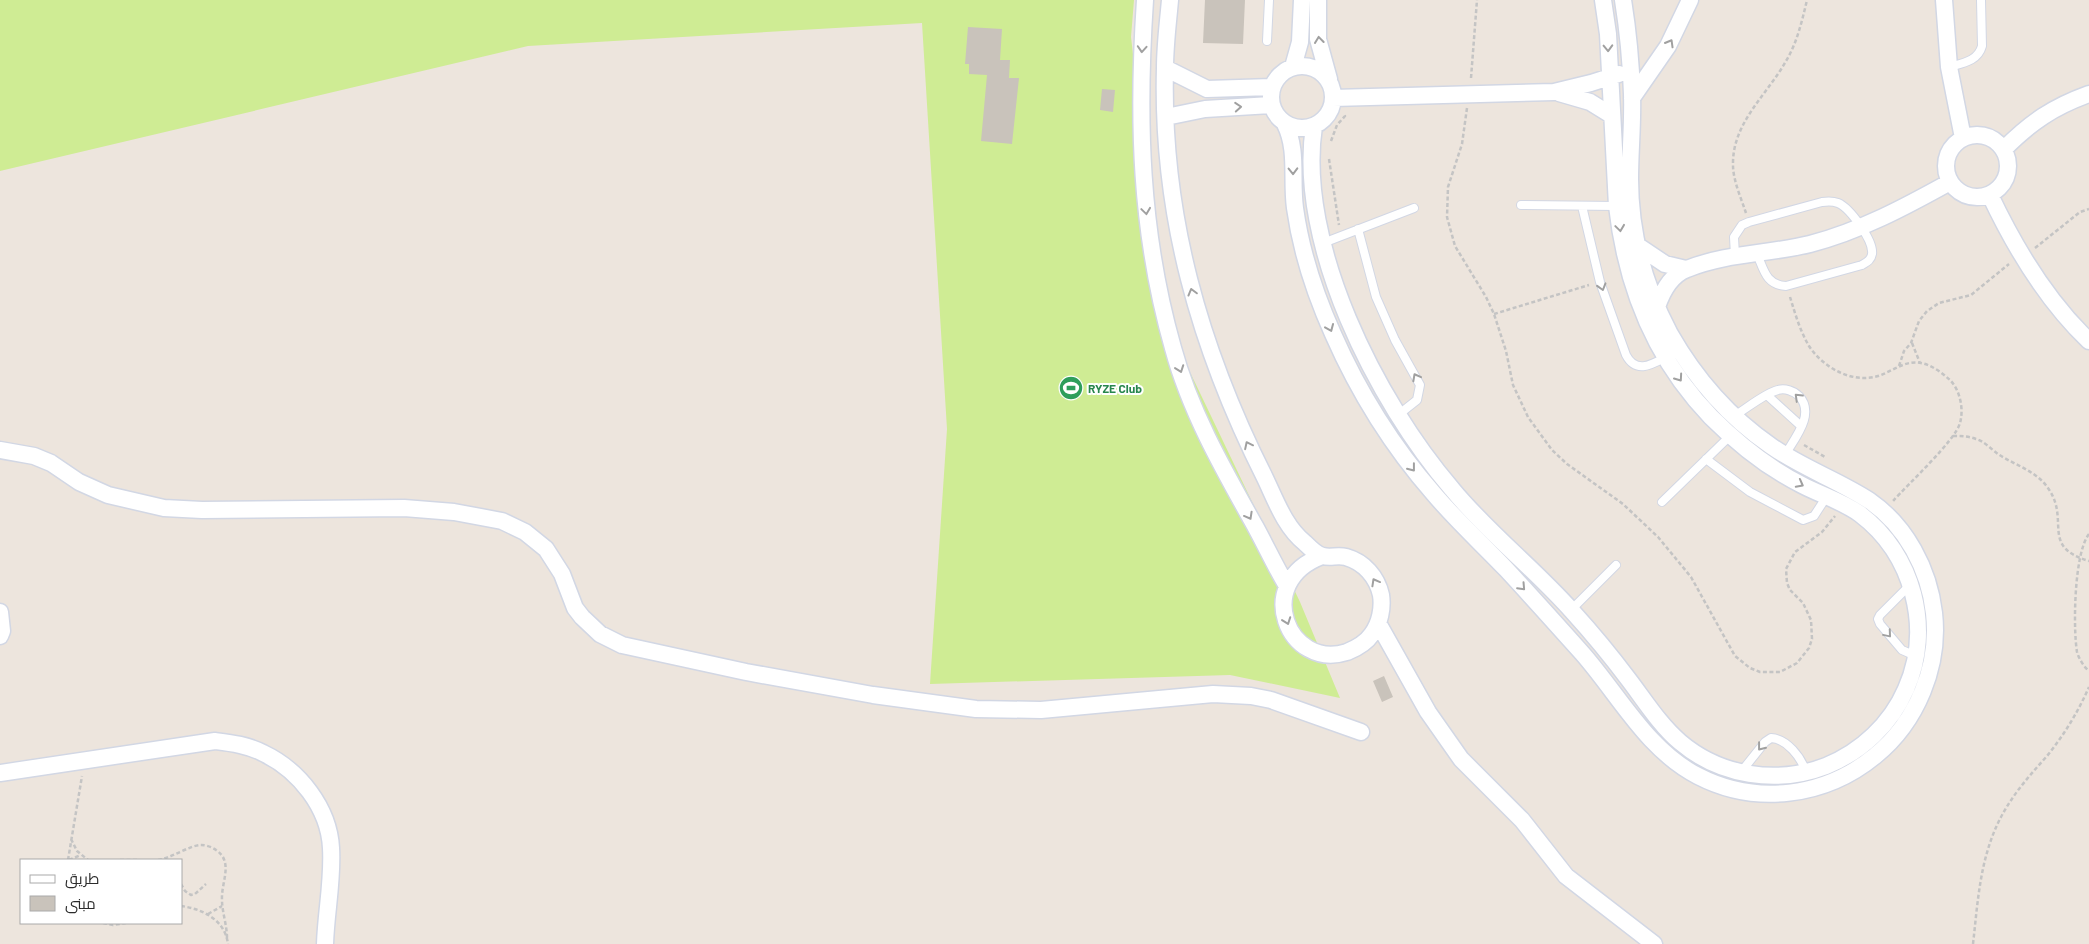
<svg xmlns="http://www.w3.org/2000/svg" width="2089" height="944" font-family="Barlow,Cairo,sans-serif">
  <rect width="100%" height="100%" fill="#ede5dd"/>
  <path fill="#cfec94" d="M0 0H1134L1131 37 1149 192 1178 347 1300 602 1340 698 1230 675 930 684 947 429 922 23 528 46 0 171Z"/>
  <path fill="#c9c3bb" d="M1205 0H1245L1243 44 1203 43Z
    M968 27 1002 29 1000 60H1010L1009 78H1019L1012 144 981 141 987 75 969 74V64H965Z
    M1102 89 1115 90 1113 112 1100 110Z
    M1384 676 1393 697 1382 702 1373 681Z"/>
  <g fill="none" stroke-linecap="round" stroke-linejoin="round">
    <g stroke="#d2d7e4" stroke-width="10">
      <path id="service" d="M1267 41 1269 0
        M1949 67C1963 63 1978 61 1982 46L1981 0
        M1521 205 1617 206
        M1582 206 1600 282 1626 355C1636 374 1651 365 1666 357
        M1358 229 1376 297 1395 340 1420 385 1417 400 1398 415
        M1323 243 1414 208
        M1735 256 1734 237 1742 225 1749 222 1822 202C1828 201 1833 201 1838 203 1850 208 1874 241 1872 254 1871 260 1867 262 1862 265L1786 286C1766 285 1764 270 1757 254
        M1768 396 1801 426
        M1734 416C1746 409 1765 393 1778 390 1785 388 1794 391 1799 396 1816 414 1794 439 1785 455
        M1706 459 1750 492 1803 520 1814 516 1827 496
        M1662 502 1731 435
        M1909 586 1880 615 1878 619 1880 624 1902 650 1916 656
        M1571 610 1616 565
        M1741 772 1765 742 1771 738C1787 739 1801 757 1806 772"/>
    </g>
    <g stroke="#d2d7e4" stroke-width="19">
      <path id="minor" d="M1145 0C1137 120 1140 232 1173 348 1190 411 1223 469 1255 526 1266 546 1275 566 1287 586
        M1170 0C1168 23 1165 45 1165 68 1161 214 1200 349 1265 478 1276 501 1285 527 1305 543 1309 547 1317 555 1323 556 1330 558 1338 555 1346 557 1364 562 1377 577 1381 595 1383 608 1380 623 1372 634 1366 643 1357 648 1347 652 1288 671 1252 582 1322 556
        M1318 0V39L1329 79
        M1944 0 1949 67 1963 138
        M1271 97a31 31 0 1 1 62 0a31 31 0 1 1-62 0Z
        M1293 67 1300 42 1302 0
        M1165 68 1207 89 1272 87
        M1559 93 1590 102 1611 115
        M1333 98 1554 92 1591 83 1619 74
        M1632 98 1668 46 1690 0
        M1166 117 1205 109 1271 105
        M1285 124C1298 150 1291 179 1295 208 1301 251 1315 294 1333 334 1358 391 1392 446 1434 494 1456 520 1482 544 1506 569 1532 597 1557 625 1582 653 1619 695 1647 750 1698 776 1756 806 1825 797 1875 756 1917 722 1940 666 1934 613 1929 569 1906 526 1870 501 1838 480 1802 468 1771 446 1729 417 1695 378 1670 334 1645 287 1630 233 1630 179 1630 151 1633 123 1632 94 1631 63 1628 31 1623 0
        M1314 126C1296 243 1377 402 1452 489 1488 533 1534 568 1572 611 1592 633 1611 656 1629 680 1645 701 1660 725 1680 742 1720 776 1777 785 1826 766 1861 752 1891 724 1906 689 1933 628 1913 554 1860 514 1842 501 1821 495 1802 485 1768 468 1738 444 1711 417 1655 359 1626 285 1617 206L1608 34 1603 0
        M1946 166a31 31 0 1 1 62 0a31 31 0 1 1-62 0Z
        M2004 149C2031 122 2053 107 2089 94
        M1990 195C2015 248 2046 300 2089 341
        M1638 246 1665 264 1686 269
        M1657 307C1662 292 1671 275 1687 269 1726 253 1770 254 1810 244 1860 231 1905 207 1950 182
        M0 450 34 456 51 463 79 482 108 495 164 508 202 510 404 508 454 512 502 521 525 532 546 549 562 574 575 608 582 617 600 634 622 645 746 672 873 695 976 709 1041 710 1213 694 1251 696 1271 700 1361 732
        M0 612 2 631 0 636
        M1378 623 1428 712 1461 759 1522 820 1566 876 1654 944
        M0 773 215 741C231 743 248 745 263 753 299 770 329 808 331 848 333 880 326 912 325 944"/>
    </g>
    <path stroke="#c4c4c4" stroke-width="2.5" stroke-dasharray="4 2.5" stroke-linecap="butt" d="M1471 78 1477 0
      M1467 108 1462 144 1448 187 1447 217 1455 246 1486 297 1494 314 1506 351 1513 385 1528 417 1552 450 1567 464 1623 504 1658 537 1691 577 1735 656 1750 668 1760 672H1780L1797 663 1809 648 1812 639 1811 620 1803 603 1790 590 1787 583 1786 569 1795 552 1822 532 1835 516
      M1331 141 1337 125 1345 116 1344 114
      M1329 159 1339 225
      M1746 213C1741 198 1733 180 1733 165 1732 123 1767 95 1786 61 1797 43 1802 21 1807 0
      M2035 248 2080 212 2089 209
      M1790 297C1795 313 1800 331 1809 346 1824 369 1855 385 1881 375 1894 370 1906 360 1921 363 1932 365 1942 373 1950 380 1960 390 1964 409 1960 423 1955 441 1908 484 1893 501
      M1494 314 1589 285
      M1912 343 1920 363
      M1899 366 1904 351 1911 343 1919 321 1927 311 1939 303 1971 295 2009 264
      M1953 436C1961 436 1968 436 1976 439 1984 441 1991 449 1998 454 2016 466 2038 471 2050 491 2069 522 2041 547 2089 561
      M1804 445 1825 457
      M2089 534C2074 553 2073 628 2077 652 2079 659 2084 667 2089 671
      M71 839 77 851 88 860
      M68 860 82 776
      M69 860 81 855
      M120 860H137
      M158 860C172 858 190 845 201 845 206 845 212 847 216 850 234 862 221 882 222 900 222 912 227 925 227 938
      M181 884 185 891 191 895 195 894 206 884
      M181 906C203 909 225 920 228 944
      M208 914 222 906
      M103 923 113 925 126 923
      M1973 944C1978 900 1980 857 2001 817 2013 794 2030 775 2047 756 2064 735 2078 712 2089 687"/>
    <use href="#service" stroke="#fff" stroke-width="8"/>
    <use href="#minor" stroke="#fff" stroke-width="16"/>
  </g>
  <defs><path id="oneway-chevron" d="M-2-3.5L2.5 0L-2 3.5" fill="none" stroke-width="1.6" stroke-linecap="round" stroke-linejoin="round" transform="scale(1.25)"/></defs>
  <g stroke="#a0a0a0">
    <use href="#oneway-chevron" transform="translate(1319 40) rotate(-97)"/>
    <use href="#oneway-chevron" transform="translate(1670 43) rotate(-60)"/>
    <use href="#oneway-chevron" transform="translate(1608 48) rotate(88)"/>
    <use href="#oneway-chevron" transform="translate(1142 49) rotate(94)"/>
    <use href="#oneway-chevron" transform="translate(1238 107) rotate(-4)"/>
    <use href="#oneway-chevron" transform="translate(1293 171) rotate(89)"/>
    <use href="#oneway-chevron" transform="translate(1146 211) rotate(82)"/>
    <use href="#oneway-chevron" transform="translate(1620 228) rotate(82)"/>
    <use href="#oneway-chevron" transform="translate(1602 287) rotate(73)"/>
    <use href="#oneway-chevron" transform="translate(1192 292) rotate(-105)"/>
    <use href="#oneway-chevron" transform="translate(1330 328) rotate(67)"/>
    <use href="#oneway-chevron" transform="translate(1180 369) rotate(70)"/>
    <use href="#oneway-chevron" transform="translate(1416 377) rotate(-118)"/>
    <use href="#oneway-chevron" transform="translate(1679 378) rotate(55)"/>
    <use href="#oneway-chevron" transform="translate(1798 397) rotate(-136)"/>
    <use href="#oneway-chevron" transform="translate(1248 445) rotate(-116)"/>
    <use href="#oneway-chevron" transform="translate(1412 468) rotate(52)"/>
    <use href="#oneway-chevron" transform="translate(1800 484) rotate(28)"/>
    <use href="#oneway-chevron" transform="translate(1249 516) rotate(61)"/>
    <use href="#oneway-chevron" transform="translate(1375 582) rotate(-119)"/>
    <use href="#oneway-chevron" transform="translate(1522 587) rotate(47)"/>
    <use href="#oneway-chevron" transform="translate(1287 621) rotate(70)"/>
    <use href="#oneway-chevron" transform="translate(1888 634) rotate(50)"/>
    <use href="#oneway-chevron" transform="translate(1761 747) rotate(128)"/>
  </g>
  <defs>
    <g id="stadium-disc" transform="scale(1.25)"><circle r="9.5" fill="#2e9e5b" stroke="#fff"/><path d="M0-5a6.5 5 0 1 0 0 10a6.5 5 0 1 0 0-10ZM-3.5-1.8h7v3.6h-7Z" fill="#fff"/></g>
  </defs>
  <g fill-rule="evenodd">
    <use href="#stadium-disc" x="1071" y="388"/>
  </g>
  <g text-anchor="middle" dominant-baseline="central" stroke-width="4" stroke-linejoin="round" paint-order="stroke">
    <g font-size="12" font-weight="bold" fill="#27864d" stroke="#fff" text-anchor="start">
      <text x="1088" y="388">RYZE Club</text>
    </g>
  </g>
  <rect x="20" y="859" width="162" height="65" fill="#ffffff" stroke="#aaaaaa"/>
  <rect x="30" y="875" width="25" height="8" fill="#ffffff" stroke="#aaaaaa"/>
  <text x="65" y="884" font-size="15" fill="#2b2b2b">طريق</text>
  <rect x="30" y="896" width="25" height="15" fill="#c9c3bb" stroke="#aaaaaa"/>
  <text x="65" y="909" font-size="15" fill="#2b2b2b">مبنى</text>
</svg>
